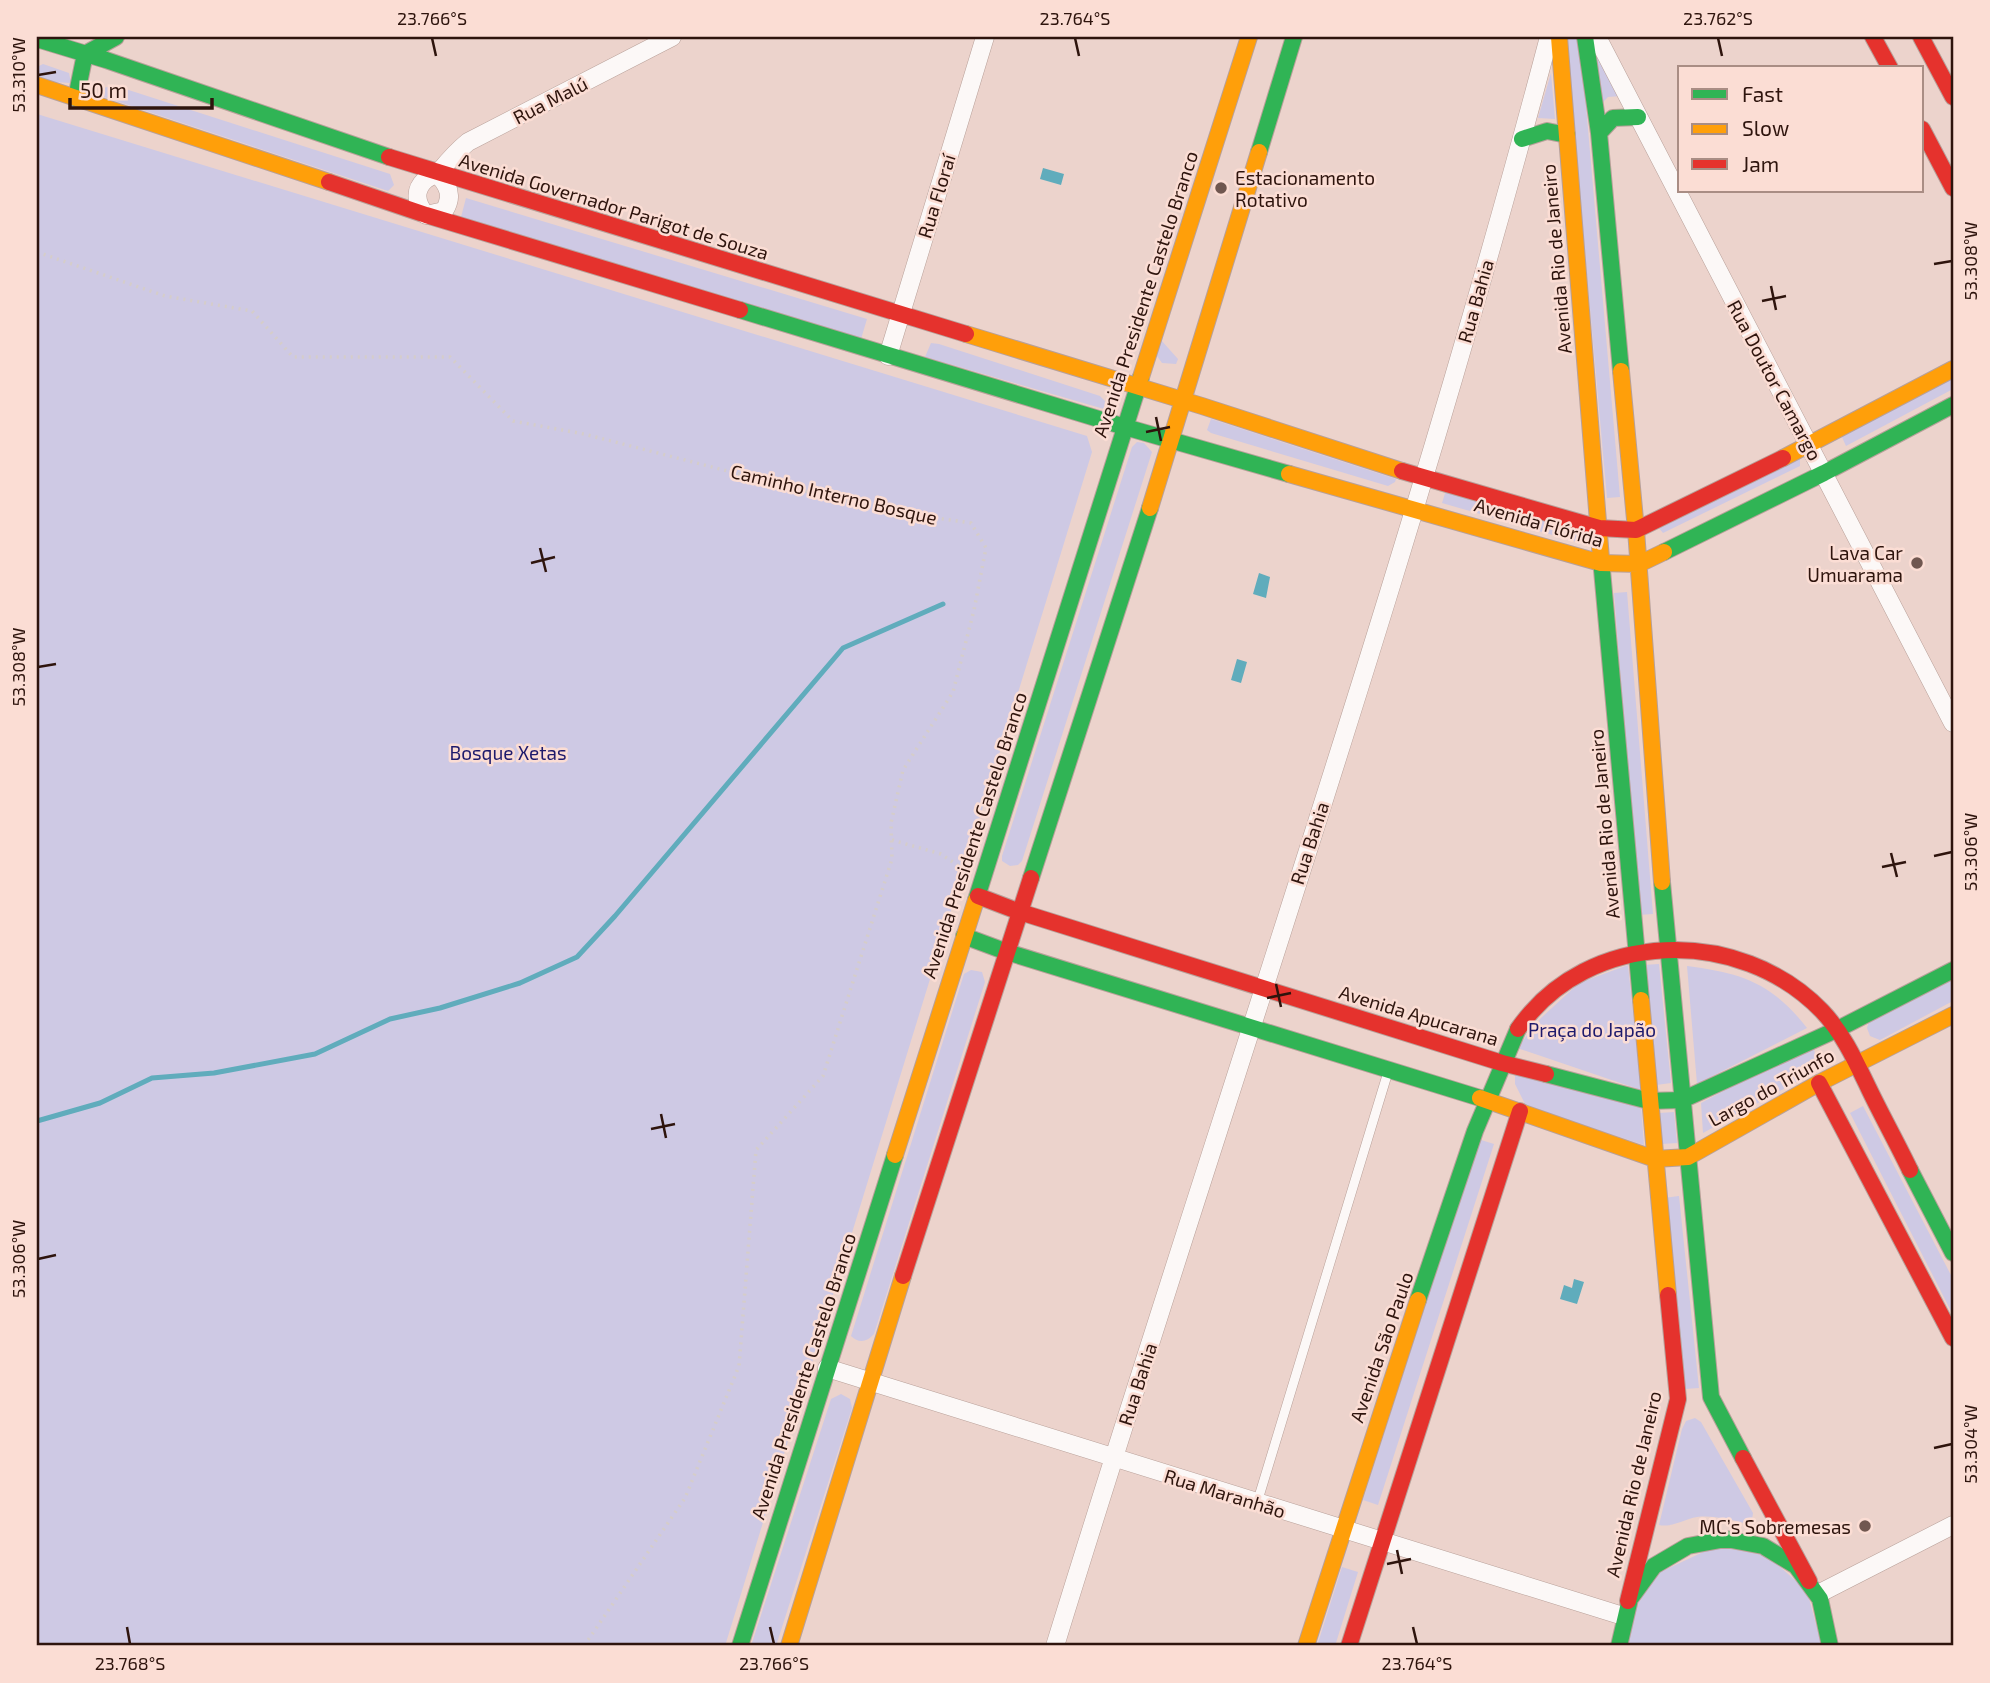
<svg xmlns="http://www.w3.org/2000/svg" width="1990" height="1683" font-family="'Exo 2',sans-serif">
  <rect width="100%" height="100%" fill="#ecd3cc"/>
  <path fill="#cec9e4" d="M1580 37 1620 497 1607 498 1566 39Z
    M1594 42 1621 96 1608 97 1603 102Z
    M43 64 69 73 71 83 37 81V67Z
    M1551 73 1555 119 1538 118Z
    M113 85 390 174 394 185 388 191 101 96 104 88Z
    M37 114 1087 436 1092 452 725 1646H37Z
    M466 198 867 319 861 339 461 217Z
    M1161 340 1178 359 1176 364 1162 363 1157 356Z
    M931 343 939 344 1100 396 1105 401 1104 409 925 357Z
    M1953 375V389L1846 446 1841 435Z
    M1211 419 1396 479 1395 482 1388 486 1211 433 1207 430Z
    M1137 442 1144 443 1152 452 1022 861 1018 865 1010 866 1002 861V856L1132 447Z
    M1800 458V466L1663 533 1658 527Z
    M1446 490 1588 533 1584 544 1442 503Z
    M1627 592 1653 914 1639 915 1614 593Z
    M1659 964 1671 1083 1656 1085 1643 965Z
    M1628 965 1641 1090 1517 1048 1541 1018 1579 983Z
    M1687 966C1742 973 1772 983 1807 1028L1697 1084Z
    M971 970 982 972 985 982 874 1334C867 1342 859 1344 851 1336L964 974Z
    M1953 978V1001L1880 1040 1870 1036 1867 1028 1869 1021Z
    M1813 1043 1816 1060 1811 1074 1703 1133 1701 1103Z
    M1515 1061 1641 1105 1644 1145 1526 1106 1515 1084Z
    M1863 1106 1953 1279V1315L1850 1113Z
    M1674 1112 1677 1143 1662 1144 1659 1113Z
    M1478 1139 1494 1144 1378 1505 1363 1500Z
    M1679 1196 1699 1388 1685 1389 1664 1198Z
    M841 1394 850 1399 852 1408 776 1646H751L831 1399Z
    M1695 1418 1701 1422 1753 1513 1752 1520 1748 1524C1731 1520 1714 1515 1697 1517 1685 1519 1671 1528 1659 1525L1682 1429 1686 1421Z
    M1716 1546 1768 1556 1807 1591 1822 1646H1627L1629 1621 1654 1575Z
    M1342 1567 1358 1572 1335 1646H1317Z"/>
  <path fill="#60acbc" d="M1043 168 1064 174 1061 185 1040 179Z
    M1259 573 1270 577 1266 598 1253 594Z
    M1237 659 1247 662 1241 683 1231 680Z
    M1574 1279 1584 1282 1577 1304 1560 1299 1564 1285 1572 1288Z"/>
  <g fill="none" stroke-linecap="round" stroke-linejoin="round">
    <path stroke="#60acbc" stroke-width="5" d="M37 1121 100 1103 152 1078 214 1073 315 1054 390 1019 440 1008 520 983 577 957 615 916 843 648 943 604"/>
    <g stroke="#b8a099" stroke-width="10">
      <path id="lane" d="M1257 1503 1388 1072"/>
    </g>
    <g stroke="#b8a099" stroke-width="19">
      <path id="street" d="M1597 37 1953 723
        M437 174C449 185 453 197 444 211L426 215C417 205 413 191 425 180 430 176 435 175 440 171 449 160 457 151 468 142L672 37
        M888 356 985 37
        M827 1368 1623 1616
        M1818 1594 1953 1525
        M1055 1646C1220 1110 1406 579 1549 37"/>
    </g>
    <g stroke="#b8a099" stroke-width="18">
      <path id="fast" d="M1585 37 1599 133 1621 371
        M37 39 106 60 389 157
        M76 98 85 54 116 37
        M1599 133 1613 118 1638 117
        M1522 139 1547 131 1567 135
        M1259 152 1294 37
        M740 310 1125 427 1289 474
        M1664 552 1824 473 1953 405
        M1601 559 1641 1000
        M1031 878 1150 508
        M1662 882 1711 1397 1743 1458
        M976 900 1141 377
        M964 936 1007 952 1480 1098
        M1546 1074 1649 1101 1682 1100 1838 1029 1953 970
        M1910 1170 1953 1253
        M1418 1300 1475 1131 1518 1029
        M740 1646 895 1155
        M1619 1646 1630 1599 1654 1566 1688 1546 1726 1539 1763 1546 1796 1566 1820 1599 1830 1646"/>
    </g>
    <g stroke="#b8a099" stroke-width="18">
      <path id="slow" d="M1559 37 1601 559
        M37 85 329 182
        M966 334 1202 406 1402 471
        M1621 371 1636 530 1662 882
        M1141 377 1249 37
        M1783 458 1953 369
        M1289 474 1601 563 1639 564 1664 552
        M1150 508 1259 152
        M1641 1000 1668 1295
        M1480 1098 1655 1159 1688 1157 1819 1083 1953 1015
        M895 1155 976 900
        M789 1646 903 1276
        M1306 1646 1418 1300"/>
    </g>
    <g stroke="#b8a099" stroke-width="18">
      <path id="jam" d="M1873 37 1890 68
        M1921 37 1953 97
        M1922 129 1953 188
        M389 157 966 334
        M329 182 426 215 740 310
        M1402 471 1599 528 1636 530 1783 458
        M978 896 1020 912 1502 1063 1546 1074
        M1518 1029C1588 928 1740 926 1822 1011 1843 1033 1856 1062 1869 1089 1882 1116 1897 1143 1910 1170
        M1819 1083 1953 1338
        M903 1276 1031 878
        M1743 1458 1809 1581
        M1628 1601 1678 1399 1668 1295
        M1349 1646 1520 1111"/>
    </g>
    <path stroke="#d5cdca" stroke-width="3.5" stroke-dasharray="2 5" stroke-linecap="butt" d="M37 252 165 296 252 311 293 357H450L513 421 584 434 844 501 877 503 901 513 971 523 986 548 974 610 953 692 903 770 891 823 892 859 823 1076 756 1150 739 1366 685 1498 584 1646
      M892 840 941 854 963 869"/>
    <use href="#lane" stroke="#fcf8f7" stroke-width="9"/>
    <use href="#street" stroke="#fcf8f7" stroke-width="18"/>
    <use href="#fast" stroke="#30b455" stroke-width="16"/>
    <use href="#slow" stroke="#ff9f0a" stroke-width="16"/>
    <use href="#jam" stroke="#e5322d" stroke-width="16"/>
  </g>
  <path fill="none" stroke="#2e140d" stroke-width="2.5" d="M432 38 436 56M1075 38 1079 56M1718 38 1722 56M38 75 56 72M1934 264 1952 261M1771 286 1776 310M1762 301 1786 296M1156 417 1161 441M1146 432 1170 427M540 548 546 572M531 563 555 557M38 667 56 664M1891 853 1897 877M1934 856 1952 852M1882 867 1906 862M1276 984 1281 1007M1267 998 1291 993M661 1114 666 1138M651 1129 675 1124M38 1259 56 1255M1934 1448 1952 1444M1397 1550 1402 1574M1387 1564 1411 1559M127 1627 130 1644M770 1627 774 1644M1413 1627 1417 1644"/>
  <g fill="#705750" stroke="#fbddd4" stroke-width="2.5">
    <circle cx="1221" cy="188" r="7"/>
    <circle cx="1917" cy="563" r="7"/>
    <circle cx="1865" cy="1526" r="7"/>
  </g>
  <g text-anchor="middle" dominant-baseline="central" stroke-width="5" stroke-linejoin="round" paint-order="stroke">
    <g font-size="19" fill="#2e140d" stroke="#fbddd4">
      <text transform="translate(550 100) rotate(-27)">Rua Malú</text>
      <text transform="translate(936 196) rotate(-73)">Rua Floraí</text>
      <text transform="translate(614 206) rotate(17)">Avenida Governador Parigot de Souza</text>
      <text transform="translate(1556 259) rotate(-95)">Avenida Rio de Janeiro</text>
      <text transform="translate(1145 294) rotate(-72)">Avenida Presidente Castelo Branco</text>
      <text transform="translate(1475 301) rotate(-74)">Rua Bahia</text>
      <text transform="translate(1775 380) rotate(62)">Rua Doutor Camargo</text>
      <text transform="translate(834 494) rotate(13)">Caminho Interno Bosque</text>
      <text transform="translate(1539 522) rotate(16)">Avenida Flórida</text>
      <text transform="translate(1604 824) rotate(-95)">Avenida Rio de Janeiro</text>
      <text transform="translate(974 835) rotate(-72)">Avenida Presidente Castelo Branco</text>
      <text transform="translate(1309 843) rotate(-72)">Rua Bahia</text>
      <text transform="translate(1419 1015) rotate(17)">Avenida Apucarana</text>
      <text transform="translate(1771 1087) rotate(-29)">Largo do Triunfo</text>
      <text transform="translate(1381 1347) rotate(-71)">Avenida São Paulo</text>
      <text transform="translate(803 1376) rotate(-72)">Avenida Presidente Castelo Branco</text>
      <text transform="translate(1137 1384) rotate(-72)">Rua Bahia</text>
      <text transform="translate(1633 1484) rotate(-77)">Avenida Rio de Janeiro</text>
      <text transform="translate(1225 1493) rotate(17)">Rua Maranhão</text>
    </g>
    <g font-size="19" fill="#2e140d" stroke="#fbddd4" text-anchor="end">
      <text x="1235" y="177" text-anchor="start">Estacionamento<tspan x="1235" dy="22">Rotativo</tspan></text>
      <text x="1903" y="552">Lava Car<tspan x="1903" dy="22">Umuarama</tspan></text>
      <text x="1851" y="1526">MC’s Sobremesas</text>
    </g>
    <g font-size="19" fill="#1e1a6c" stroke="#fbddd4">
      <text x="508" y="752">Bosque Xetas</text>
      <text x="1592" y="1029">Praça do Japão</text>
    </g>
  </g>
  <rect width="1990" height="1683" fill="none" stroke="#fbddd4" stroke-width="77"/>
  <rect x="1678" y="66" width="245" height="126" fill="#fbddd4" stroke="#a98d84" stroke-width="2"/>
  <rect x="1692" y="89" width="35" height="10" fill="#30b455" stroke="#a98d84" stroke-width="2"/>
  <text x="1742" y="102" font-size="21" fill="#2e140d">Fast</text>
  <rect x="1692" y="124" width="35" height="10" fill="#ff9f0a" stroke="#a98d84" stroke-width="2"/>
  <text x="1742" y="136" font-size="21" fill="#2e140d">Slow</text>
  <rect x="1692" y="159" width="35" height="10" fill="#e5322d" stroke="#a98d84" stroke-width="2"/>
  <text x="1742" y="172" font-size="21" fill="#2e140d">Jam</text>
  <path d="M70 98v10h142v-10" fill="none" stroke="#2e140d" stroke-width="3.5"/>
  <text x="80" y="98" font-size="21" fill="#2e140d" stroke="#fbddd4" stroke-width="5" paint-order="stroke">50 m</text>
  <rect x="38" y="38" width="1914" height="1606" fill="none" stroke="#2e140d" stroke-width="2.5"/>
  <g font-size="18" text-anchor="middle" fill="#2e140d">
    <text x="432" y="25">23.766°S</text>
    <text x="1075" y="25">23.764°S</text>
    <text x="1718" y="25">23.762°S</text>
    <text transform="translate(19 75) rotate(-90)" y="6">53.310°W</text>
    <text transform="translate(1971 261) rotate(-90)" y="6">53.308°W</text>
    <text transform="translate(19 667) rotate(-90)" y="6">53.308°W</text>
    <text transform="translate(1971 852) rotate(-90)" y="6">53.306°W</text>
    <text transform="translate(19 1259) rotate(-90)" y="6">53.306°W</text>
    <text transform="translate(1971 1444) rotate(-90)" y="6">53.304°W</text>
    <text x="130" y="1670">23.768°S</text>
    <text x="774" y="1670">23.766°S</text>
    <text x="1417" y="1670">23.764°S</text>
  </g>
</svg>
